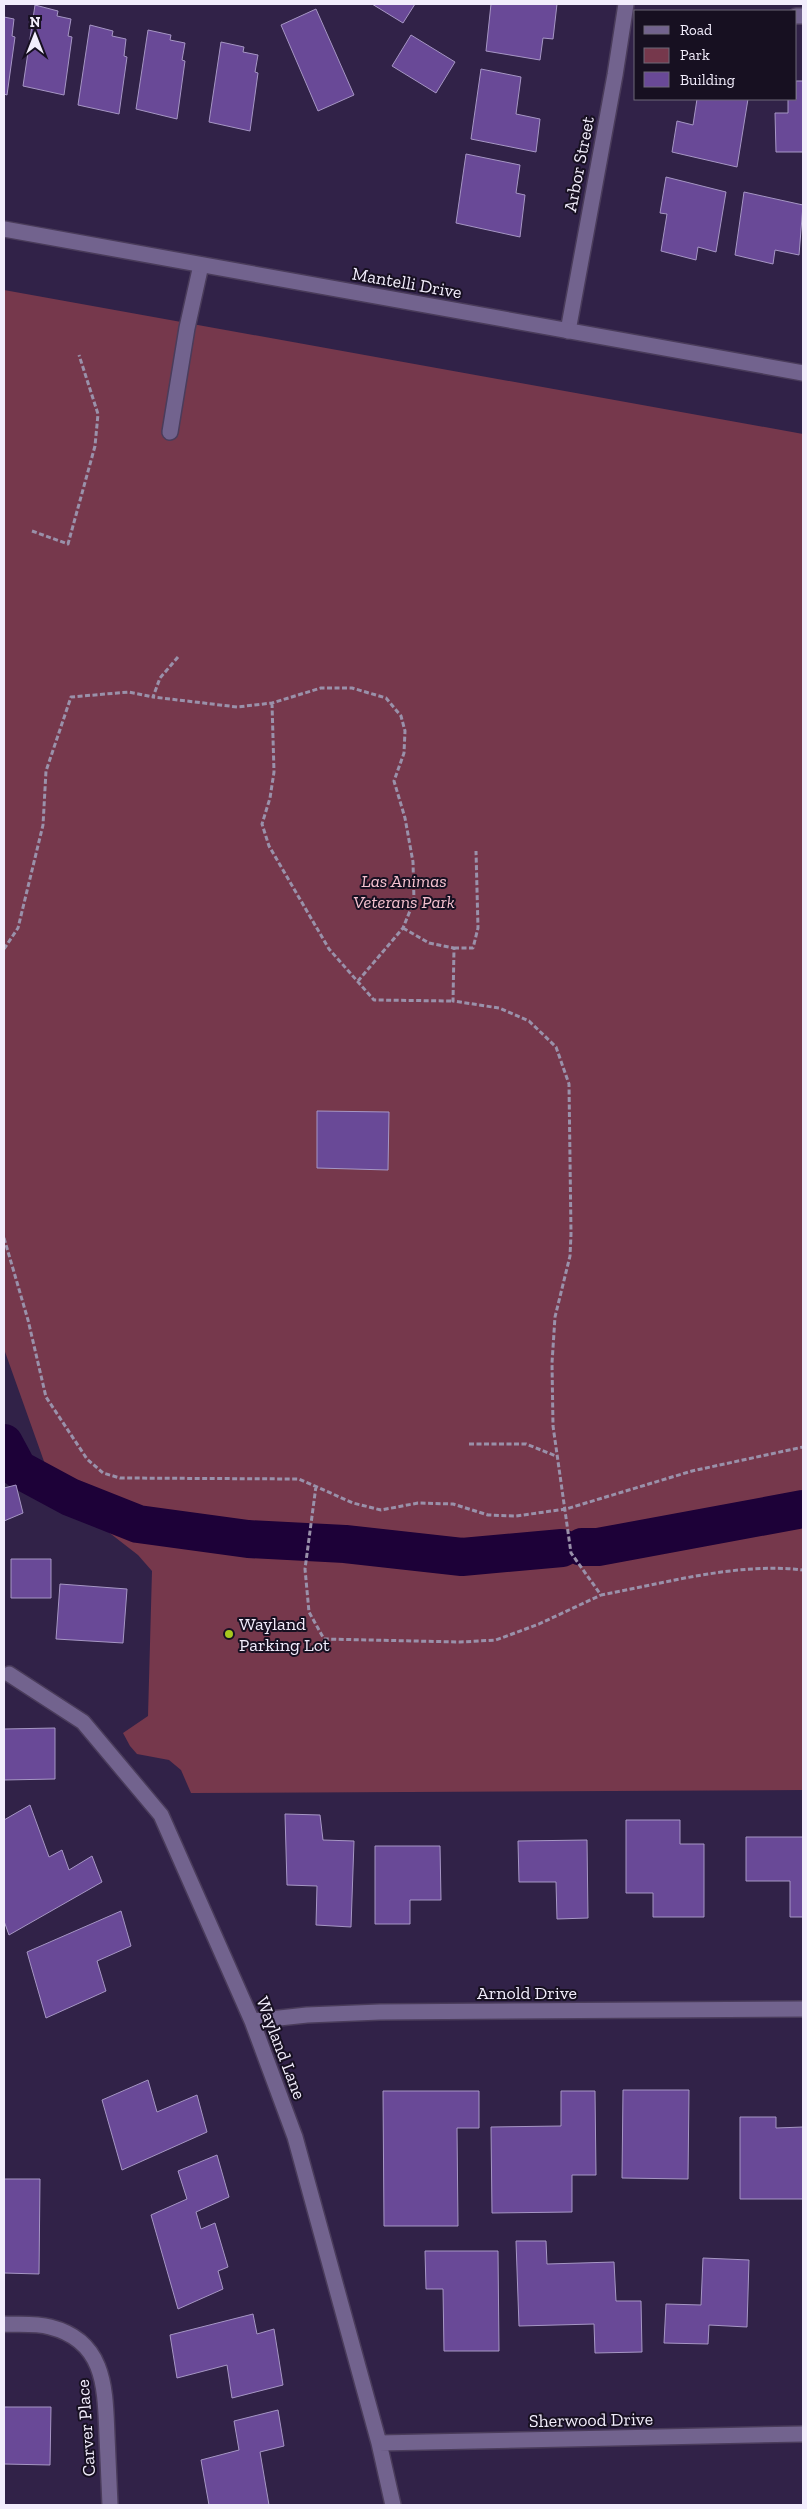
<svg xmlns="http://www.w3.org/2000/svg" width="807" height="2509" font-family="'Zilla Slab',serif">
  <rect width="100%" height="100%" fill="#312248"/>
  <path fill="#76384c" d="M4 290 803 434V1790L191 1793 181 1770 169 1760 137 1754 130 1746 123 1733 148 1716 152 1571 138 1555 80 1510 46 1467 4 1349Z"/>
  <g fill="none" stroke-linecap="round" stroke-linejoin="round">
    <path stroke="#1d0138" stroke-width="38" d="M4 1443 18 1469 70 1497 138 1524 248 1539 345 1544 462 1557 562 1548
      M582 1547H598L803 1509"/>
  </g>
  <path fill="#694997" stroke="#a696c4" d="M372 4H415L403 23Z
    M491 4H557L553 39 543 38 540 60 486 51Z
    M35 5 58 11 57 16 71 19 68 36 72 37 64 95 23 86Z
    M316 9 354 95 318 111 281 25Z
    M4 17 14 19 12 36 15 37 7 95 4 94Z
    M90 25 113 31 112 36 126 39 124 56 127 57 119 114 78 105Z
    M148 30 171 35 170 40 185 43 182 60 185 61 177 119 136 109Z
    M411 35 455 62 436 93 392 66Z
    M221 42 244 47 243 52 258 55 255 72 258 73 250 131 209 122Z
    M481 69 521 77 516 114 540 119 536 152 471 139Z
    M796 81H803V152H776L775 113H788V99H796Z
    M697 99H748L737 167 672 152 677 121 693 125Z
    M466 154 520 165 516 193 525 195 520 237 456 223Z
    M666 177 726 192 716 252 698 247 696 260 661 251 667 214 660 213Z
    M744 192 803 205 799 255 775 250 773 264 735 255Z
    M317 1111 389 1112 388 1170 317 1168Z
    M16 1485 23 1513 4 1521V1488Z
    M11 1559H51V1598H11Z
    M60 1584 127 1589 123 1643 56 1639Z
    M55 1728V1779L4 1780V1729Z
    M30 1805 49 1857 62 1850 69 1870 92 1856 102 1882 9 1935 4 1921V1820Z
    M285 1814 320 1815 323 1840 354 1841 351 1927 316 1925 317 1886 287 1885Z
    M626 1820H680V1844H704V1917H653V1893H626Z
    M746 1837H803V1917H790V1881H746Z
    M587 1840 588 1918 557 1919 556 1882H519L518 1841Z
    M375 1846H440L441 1900H410V1924H375Z
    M121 1911 131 1946 97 1961 106 1991 46 2018 27 1952Z
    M148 2080 157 2112 197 2095 207 2132 122 2170 102 2100Z
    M623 2090H689L688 2179 622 2178Z
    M803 2090V2199H740V2117H776V2128L803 2127Z
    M383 2091H479V2128H457L458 2226H384Z
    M561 2091H595L596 2175H572V2212L492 2213 491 2127 561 2126Z
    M217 2155 229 2197 196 2212 201 2229 215 2223 228 2267 218 2271 223 2289 178 2309 151 2215 187 2199 178 2171Z
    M4 2179H40L39 2274 4 2273Z
    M516 2241H546L547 2264 614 2262 616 2301H641L642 2352 595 2353 594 2324 519 2326Z
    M425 2251H498L499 2351H444L443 2289H426Z
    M703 2258 749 2260 747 2327 709 2325 708 2344 664 2343 666 2304 701 2305Z
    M253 2314 257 2334 274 2329 283 2385 232 2398 227 2365 177 2378 170 2335Z
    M4 2407H51L50 2465 4 2464Z
    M278 2410 284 2446 260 2452 269 2505H209L201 2460 239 2450 234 2421Z"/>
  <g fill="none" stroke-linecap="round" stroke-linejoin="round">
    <g stroke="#4a3c5b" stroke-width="18">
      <path id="lane" d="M170 432 187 328 201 265"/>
    </g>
    <g stroke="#4a3c5b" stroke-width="18">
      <path id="street" d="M796 16H803
        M568 331 615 75 626 4
        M9 1674 83 1722 161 1815 252 2021 295 2137 379 2443 393 2505
        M252 2021 307 2015 380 2012 803 2009
        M4 2324C19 2325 35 2323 50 2327 106 2341 105 2389 107 2436 108 2459 109 2482 110 2505
        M379 2443 803 2434"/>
    </g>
    <g stroke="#4a3c5b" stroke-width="18">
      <path id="secondary" d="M4 229 803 373"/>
    </g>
    <path stroke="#9a91aa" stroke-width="3" stroke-dasharray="5 2.5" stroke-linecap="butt" d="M32 531 68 544 95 446 98 414 79 355
      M178 657 160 678 153 697 237 707 272 703 321 688H352L386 698 401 716 405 731 404 753 394 781 405 818 413 862 414 901 403 928 358 981
      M272 703 274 772 270 798 262 824 269 846 329 949 374 1000 453 1001
      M403 928 429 943 454 948 453 1001 499 1008 529 1021 556 1047 569 1084 571 1234 570 1256 555 1317 552 1363 553 1426 571 1553 601 1595C665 1583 739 1562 803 1570
      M454 948H473L478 928 476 851
      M4 949 18 928 43 825 46 771 71 697 129 692 153 697
      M4 1238 28 1320 46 1397 87 1459 103 1473 120 1478 299 1479 353 1503 381 1510 418 1503 453 1504 488 1515 516 1516 566 1509 692 1471 803 1447
      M469 1444H526L556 1456
      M316 1486 305 1569 309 1612 324 1639 460 1642 496 1640 539 1624 601 1595"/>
    <use href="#lane" stroke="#72638e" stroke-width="15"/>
    <use href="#street" stroke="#72638e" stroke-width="15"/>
    <use href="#secondary" stroke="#72638e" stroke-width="15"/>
  </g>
  <circle fill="#a7c71e" stroke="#171021" stroke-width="2" cx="229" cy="1634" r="5"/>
  <g text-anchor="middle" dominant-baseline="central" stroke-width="4" stroke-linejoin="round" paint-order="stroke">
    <g font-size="18" fill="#f2edfc" stroke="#171021">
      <text transform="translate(579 164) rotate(-79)">Arbor Street</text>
      <text transform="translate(407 283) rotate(10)">Mantelli Drive</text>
      <text x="527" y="1993">Arnold Drive</text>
      <text transform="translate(281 2048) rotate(69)">Wayland Lane</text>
      <text transform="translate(591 2420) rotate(-1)">Sherwood Drive</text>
      <text transform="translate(86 2428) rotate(-94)">Carver Place</text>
    </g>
    <g font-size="18" font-style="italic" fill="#f6c2d0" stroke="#171021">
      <text x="404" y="881">Las Animas<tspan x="404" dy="21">Veterans Park</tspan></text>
    </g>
    <g font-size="18" fill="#f2edfc" stroke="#171021" text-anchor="start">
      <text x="239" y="1624">Wayland<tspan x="239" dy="21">Parking Lot</tspan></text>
    </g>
  </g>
  <rect width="807" height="2509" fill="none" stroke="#f2edfc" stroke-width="10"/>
  <rect x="634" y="10" width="162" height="90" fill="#171021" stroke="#6f6879"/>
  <rect x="644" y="26" width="25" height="8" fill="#72638e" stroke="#6f6879"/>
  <text x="680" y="35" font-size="15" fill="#f2edfc">Road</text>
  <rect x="644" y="48" width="25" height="15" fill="#76384c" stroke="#6f6879"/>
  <text x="680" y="60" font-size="15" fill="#f2edfc">Park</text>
  <rect x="644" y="72" width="25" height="15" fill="#694997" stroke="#6f6879"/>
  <text x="680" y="85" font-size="15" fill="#f2edfc">Building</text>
  <g transform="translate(35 35)" stroke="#171021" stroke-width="4" paint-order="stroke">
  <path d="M0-4L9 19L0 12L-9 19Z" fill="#f2edfc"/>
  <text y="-8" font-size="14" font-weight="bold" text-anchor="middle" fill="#f2edfc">N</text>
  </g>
</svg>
